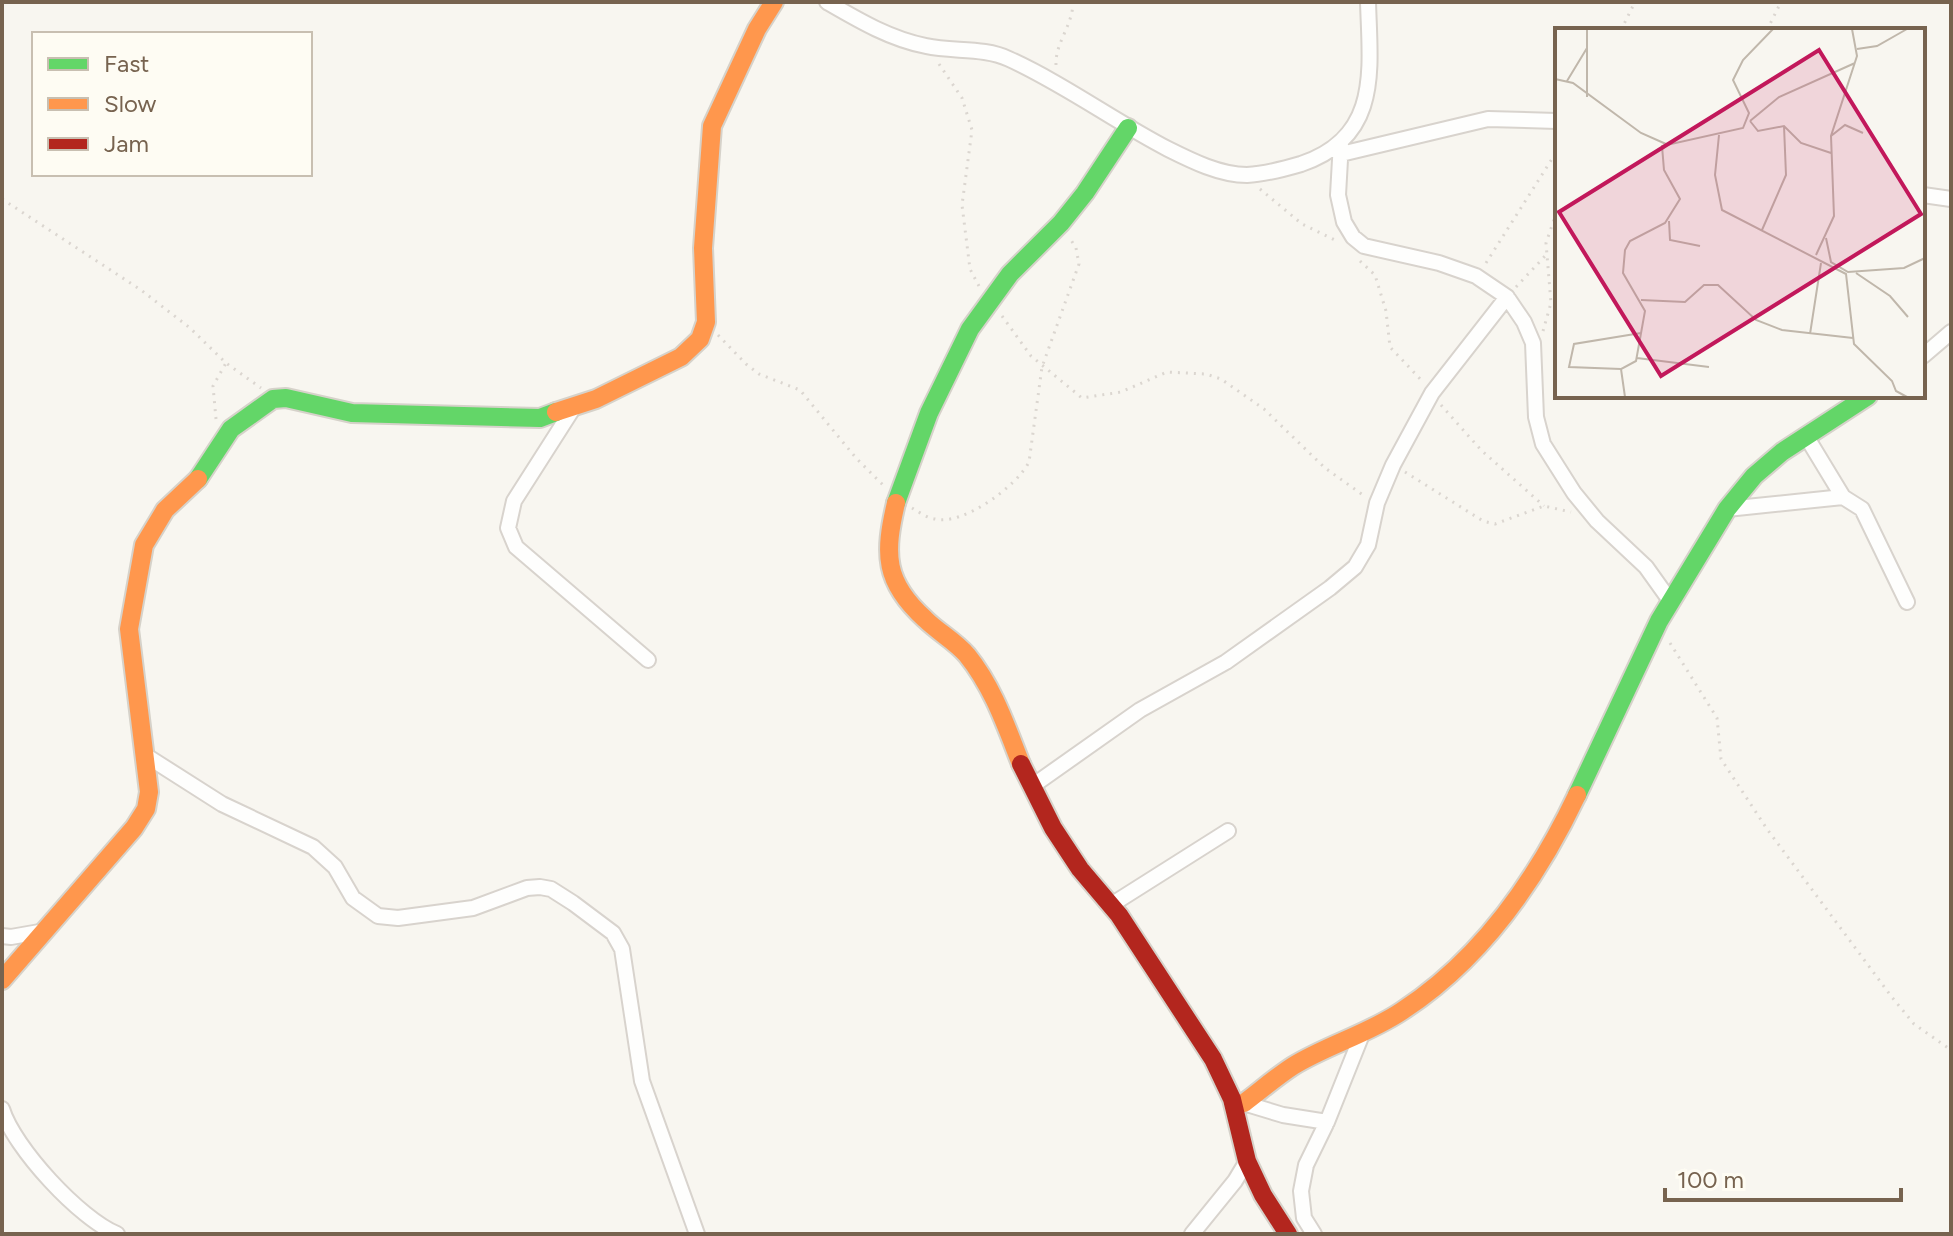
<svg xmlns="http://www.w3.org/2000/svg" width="1953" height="1236" font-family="Figtree,sans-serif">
  <rect width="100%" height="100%" fill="#f8f6f0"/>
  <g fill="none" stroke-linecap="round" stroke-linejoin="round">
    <g stroke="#d8d3cd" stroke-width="18">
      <path id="street" d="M827 2C858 20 890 39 926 46 953 52 984 47 1009 59 1064 84 1114 121 1168 149 1192 161 1220 175 1247 175 1266 174 1284 169 1301 164 1381 137 1370 70 1368 2
        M1341 142 1338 195 1344 222 1353 237 1364 246 1439 263 1476 276 1507 297 1524 322 1533 343 1536 417 1543 444 1574 493 1597 521 1646 567 1671 602
        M1341 154 1488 119 1557 121
        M1923 195 1951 199
        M1923 356 1951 332
        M574 407 514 501 508 528 516 547 648 660
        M1806 436 1843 497
        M1727 509 1843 497 1862 509 1907 602
        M145 755 222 804 313 847 335 867 353 898 378 916 398 918 473 908 527 888 540 887 551 889 573 903 613 933 622 949 642 1081 697 1234
        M1031 787 1140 710 1226 662 1330 588 1355 567 1368 545 1377 503 1393 465 1432 393 1507 297
        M1111 905 1228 831
        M2 936 11 937 45 931
        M1240 1102 1283 1115 1327 1122
        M2 1109C14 1148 80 1219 117 1234
        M1192 1234 1235 1181 1247 1161
        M1314 1234 1304 1218 1301 1191 1306 1165 1327 1122 1363 1032"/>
    </g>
    <g stroke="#d6d2ca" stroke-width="22">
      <path id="fast" d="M198 479 231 429 273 399 286 398 352 413 540 418 556 412
        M896 503 929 413 970 329 1010 274 1061 223 1085 193 1128 128
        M1577 795 1659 621 1727 509 1754 476 1782 452 1868 396"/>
    </g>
    <g stroke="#d6d2ca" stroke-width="22">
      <path id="slow" d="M556 412 596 399 681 357 700 339 706 322 703 248 712 126 757 29 774 2
        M896 503C884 554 884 582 925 619 938 632 955 641 967 655 993 687 1006 726 1021 764
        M2 980 134 828 146 809 149 792 129 629 144 545 165 510 198 479
        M1244 1103C1260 1091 1276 1077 1293 1066 1327 1045 1368 1034 1402 1011 1482 959 1537 879 1577 795"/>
    </g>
    <g stroke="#d6d2ca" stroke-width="22">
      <path id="jam" d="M1021 764 1053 828 1080 869 1119 915 1213 1059 1232 1099 1247 1161 1263 1195 1288 1234"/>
    </g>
    <path stroke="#dbd6d0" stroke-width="3" stroke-dasharray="2 6" stroke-linecap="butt" d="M1621 30 1635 2
      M1767 30 1781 2
      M939 64 962 98 972 130 962 205 970 269 980 288
      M1056 65C1055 43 1073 25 1073 2
      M1260 189 1302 224 1339 242
      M2 199 141 290 190 328 226 363 261 388
      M1360 261 1375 275 1386 311 1390 347 1424 383
      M1486 263 1557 151
      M1516 287 1546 255
      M1002 316 1031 356 1082 398 1121 392 1167 372 1206 374 1221 379 1264 409 1325 468 1363 495
      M1543 331 1551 303 1546 243 1557 211
      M718 335 746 364 759 374 800 390 856 458 884 486
      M1441 405 1481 450 1544 506
      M216 419 213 386 226 363
      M1405 472 1483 521 1495 524 1544 506 1571 512
      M912 508C919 512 927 518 935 519 963 526 1017 486 1029 462L1042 367 1079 264 1076 248 1071 240
      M1670 643 1717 718 1721 759 1767 829 1891 996 1914 1024 1951 1050"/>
    <use href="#street" stroke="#fefefd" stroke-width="14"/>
    <use href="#fast" stroke="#63d668" stroke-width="18"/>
    <use href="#slow" stroke="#ff974d" stroke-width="18"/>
    <use href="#jam" stroke="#b3261e" stroke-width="18"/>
  </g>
  <g transform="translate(1555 28)">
    <rect width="370" height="370" fill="#f8f6f0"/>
    <path fill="none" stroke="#c0b7ab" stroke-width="2" d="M32 1V69M302 21 322 18 352 1M0 51 18 55 86 105 111 116M12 53 32 20M195 93 224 69 300 35M195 93 203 103 229 98 246 115 276 125M164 107 160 147 167 182 291 246 299 316 337 353 341 363 352 369M276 108 290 97 308 105M114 193 115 212 145 218M207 202 231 147 229 98M271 210 276 234 293 244 349 240 370 230M261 227 279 188 276 108 302 28 297 1M301 245 335 268 353 289M86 272 130 274 149 257H163L201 292 227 302 298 310M255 306 266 235M82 330 154 339M66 341 14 339 19 316 86 305M70 369 66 341 81 333 90 283 68 245 70 222 75 213 110 195 125 171 109 142 107 118 188 100 194 85 178 52 188 32 218 1"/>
    <path fill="#c2185b" fill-opacity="0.15" stroke="#c2185b" stroke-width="4" d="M264 22 366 186 106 348 4 184Z"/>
    <rect width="370" height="370" fill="none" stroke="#77634f" stroke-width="4"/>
  </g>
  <rect width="1953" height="1236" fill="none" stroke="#77634f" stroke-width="8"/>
  <rect x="32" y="32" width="280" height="144" fill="#fefcf3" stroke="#c8bfb1" stroke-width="2"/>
  <rect x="48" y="58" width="40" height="12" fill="#63d668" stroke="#c8bfb1" stroke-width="2"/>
  <text x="104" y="72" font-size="24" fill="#77634f">Fast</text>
  <rect x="48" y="98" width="40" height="12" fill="#ff974d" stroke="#c8bfb1" stroke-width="2"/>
  <text x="104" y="112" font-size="24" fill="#77634f">Slow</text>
  <rect x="48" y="138" width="40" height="12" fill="#b3261e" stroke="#c8bfb1" stroke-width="2"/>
  <text x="104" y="152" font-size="24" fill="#77634f">Jam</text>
  <path d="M1665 1188v12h236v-12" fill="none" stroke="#77634f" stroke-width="4"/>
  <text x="1677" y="1188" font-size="24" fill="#77634f" stroke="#fefcf3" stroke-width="6" paint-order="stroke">100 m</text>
</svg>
